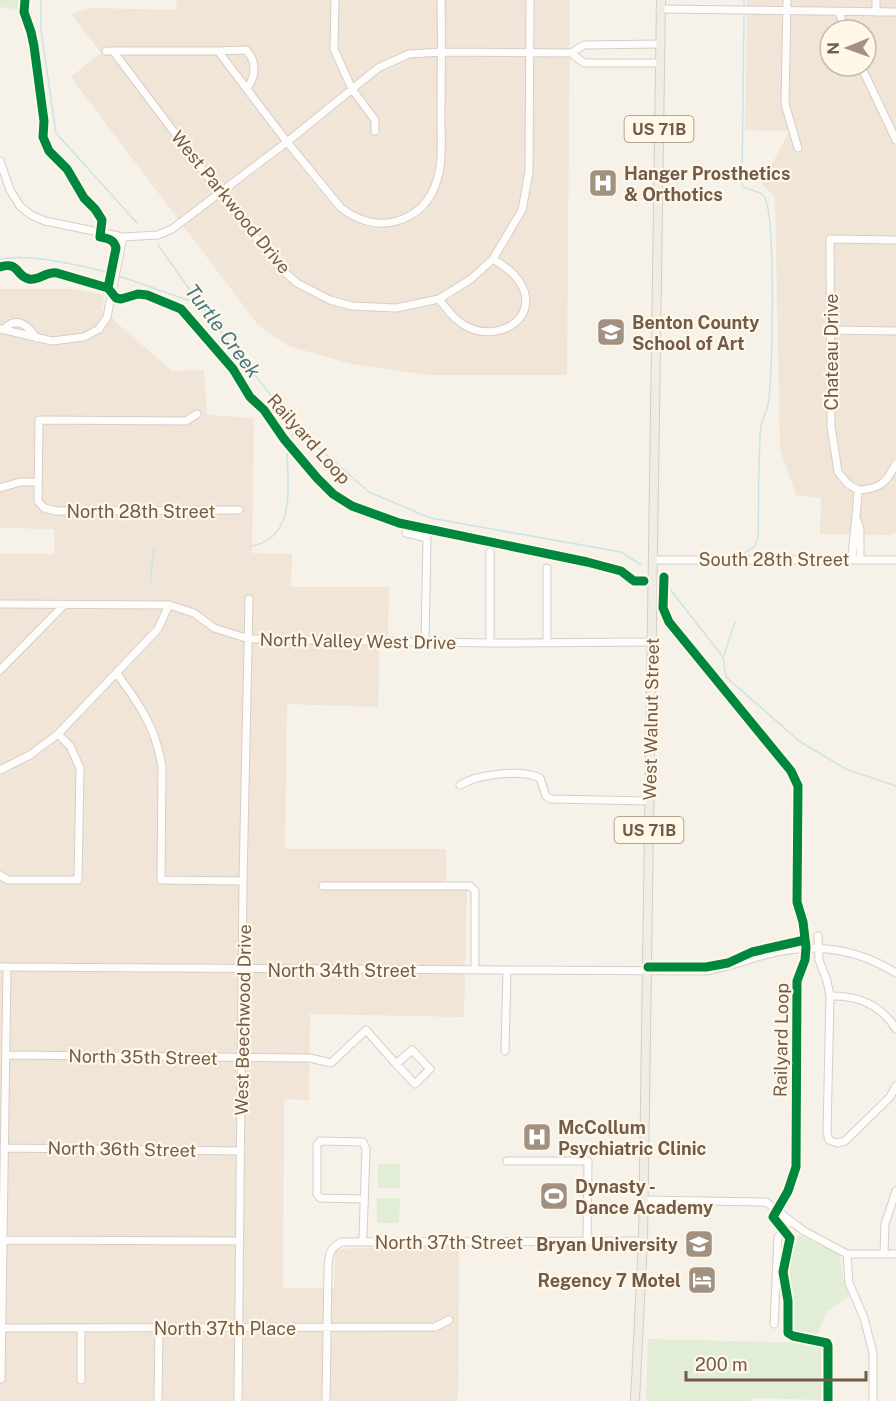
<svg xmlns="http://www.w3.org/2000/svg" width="896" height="1401" font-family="'Public Sans',sans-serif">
  <rect width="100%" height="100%" fill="#f6f2e9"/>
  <path fill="#f0e5d6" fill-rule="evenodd" d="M177 0H570L567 375H429L352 364 288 346 258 325 71 77 101 53 71 14 92 8 176 10Z
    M747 0H896V532L892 535 820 534 821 498 796 495 780 449 775 197 762 184 789 131 745 130ZM830 30H866V66H830Z
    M0 289H73L104 295 102 310 172 371 204 370 207 415 254 418 252 553 292 554 291 587H389L388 638H380L378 707 287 704 285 849H446V890H467L464 1017 310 1014 309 1100 284 1099 283 1288H334L335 1249 459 1245 458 1401H0V554H54V529L0 528Z"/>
  <path fill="#e1edd4" d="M0 0H24L23 10 0 7Z
    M378 1164H400V1188H378Z
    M377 1198H400L399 1223H377Z
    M799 1235 839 1254 843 1279 849 1296 826 1312 817 1336 791 1332C791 1322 791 1312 790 1303 786 1276 778 1257 799 1235Z
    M648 1339 812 1343 821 1347V1400L751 1398V1401H646Z"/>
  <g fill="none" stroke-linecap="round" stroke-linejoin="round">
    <path stroke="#cbe3e6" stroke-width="1.5" d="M41 0V29L56 133 137 223
      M744 6V0
      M744 16 742 184 743 187C749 190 760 191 764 196 776 211 773 380 768 405 767 411 763 417 762 423 760 428 760 435 760 441 758 473 759 505 758 537L755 546 745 553
      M158 245 200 304 296 428 369 492 430 518 621 552 641 565
      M0 259C30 253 84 266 114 274
      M119 276 199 304
      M290 440 296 428
      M252 546C298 537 287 483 287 448
      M150 583 154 548
      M666 584 723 657 726 677 799 741 846 769 896 786
      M724 655 735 622"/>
    <g stroke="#d5cfc7" stroke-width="9">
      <path id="minor" d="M335 0 334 49 352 89 375 120V131
        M787 0 785 104 798 148
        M660 9 896 12
        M876 12V0
        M839 13 846 30
        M106 51H218L287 142 341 208C357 220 377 227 397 221 417 215 431 201 437 180 443 162 441 140 441 121 441 80 442 40 441 0
        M113 51 220 193 281 269 297 283 330 300 352 306 396 308 439 299 471 279 493 259 522 210 529 172 530 0
        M218 51 246 50C257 61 256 77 247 88
        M571 53 584 63H660
        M861 66 896 140
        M0 161 10 190 20 206 31 215 45 221 123 237 158 235 172 229 287 142 378 68 409 54 442 52 571 53 584 45 660 44
        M439 299C448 311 456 322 470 328 502 342 542 315 519 281 513 271 502 265 493 259
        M0 329 52 341 84 337 99 329 107 317 123 237
        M4 329C16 316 28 325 36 338
        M831 330 896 331
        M197 414 186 421 39 420 38 501 44 508 56 511 239 510
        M0 488 20 482H37
        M858 490C880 489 886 483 896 464
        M857 520 860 530V560
        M406 533 427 538 425 642
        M490 552V643
        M653 560H896
        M852 560C853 536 857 514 858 490L848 484 838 472 831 426 830 239 896 240
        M547 568V643
        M0 604 169 605 194 613 214 628 249 639 490 643 652 642
        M0 670 64 605
        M117 674C140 705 156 728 162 767L161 880 243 881
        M0 770 30 755 58 734 158 629 169 605
        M460 785C478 774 521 769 540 778L546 796 551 799 650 801
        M0 875 8 880H78L80 768 70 746 58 734
        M323 886H470L475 891V970
        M818 936 819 960 827 981 830 996 827 1133 829 1140 837 1143 845 1141 890 1097 896 1086
        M0 967 706 971C723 968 738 963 754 958 805 942 851 945 896 973
        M830 996C857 995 881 1005 896 1029
        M505 1051 507 970
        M6 1055 310 1058 331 1063 366 1030 396 1064 412 1050 430 1069 415 1084 396 1064
        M4 1148 241 1151
        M507 1161H588L587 1241
        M644 1200 766 1202 804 1231 847 1254H896
        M2 1240 240 1241
        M362 1242 363 1237 366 1149 363 1142 320 1141 317 1145V1194L320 1198 364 1199
        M847 1254 849 1283 864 1318 873 1353V1401
        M884 1254 885 1224 896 1191
        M774 1324 778 1238 789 1221
        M0 1328 435 1327 449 1320
        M1 1379 7 967
        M81 1380V1329
        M158 1401 159 1328
        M238 1401 243 881 249 599
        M326 1401 328 1268C329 1254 329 1248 342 1242L643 1241"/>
    </g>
    <g stroke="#d5cdc5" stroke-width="10">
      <path id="major" d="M635 1401 643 1241 661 0"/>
    </g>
    <use href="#minor" stroke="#fefdfc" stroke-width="7"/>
    <use href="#major" stroke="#f2ede4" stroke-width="8"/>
    <g stroke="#fff8e9" stroke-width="13">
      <path id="cycleway" d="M25 0 24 12 31 32 34 46 44 121 43 137 49 151 67 169 84 198 95 209 102 220 100 237C108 239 114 239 116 248L108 288
        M0 267C20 261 15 276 29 279 39 281 46 271 57 273L108 288 116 298 121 299 138 294 147 295 181 309 233 369 250 397 264 410 284 439 317 478 333 494 352 506 399 523 587 562 621 571 634 581H644
        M664 577 663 608 669 622 791 771 798 786 797 902 803 922 806 947 805 960 797 981 796 1167 788 1191 773 1217 790 1238 783 1272 788 1301V1333L793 1336 827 1343 828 1346V1401
        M648 967H706L728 963 752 952 805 940"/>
    </g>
    <use href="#cycleway" stroke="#00873e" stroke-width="9"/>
  </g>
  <defs>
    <g id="hospital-square" transform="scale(1.5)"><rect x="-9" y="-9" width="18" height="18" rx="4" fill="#a29081" stroke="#fff8e9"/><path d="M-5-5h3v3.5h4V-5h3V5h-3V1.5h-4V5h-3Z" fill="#fff"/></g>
    <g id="school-square" transform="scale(1.5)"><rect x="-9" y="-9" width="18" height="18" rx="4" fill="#a29081" stroke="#fff8e9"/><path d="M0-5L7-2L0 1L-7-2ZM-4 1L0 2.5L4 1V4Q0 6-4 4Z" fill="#fff"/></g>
    <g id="stadium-square" transform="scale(1.5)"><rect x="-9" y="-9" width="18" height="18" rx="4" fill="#a29081" stroke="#fff8e9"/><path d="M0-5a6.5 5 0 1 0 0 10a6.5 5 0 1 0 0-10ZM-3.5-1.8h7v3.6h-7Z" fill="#fff"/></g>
    <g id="university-square" transform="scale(1.5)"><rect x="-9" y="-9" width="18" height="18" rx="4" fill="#a29081" stroke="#fff8e9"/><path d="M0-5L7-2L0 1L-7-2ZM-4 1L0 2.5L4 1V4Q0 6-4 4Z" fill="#fff"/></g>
    <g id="hotel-square" transform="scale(1.5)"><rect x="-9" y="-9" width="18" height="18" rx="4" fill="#a29081" stroke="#fff8e9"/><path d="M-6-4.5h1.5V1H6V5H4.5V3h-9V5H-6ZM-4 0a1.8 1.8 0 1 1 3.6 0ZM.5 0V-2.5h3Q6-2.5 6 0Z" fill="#fff"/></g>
  </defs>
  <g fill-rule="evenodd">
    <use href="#hospital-square" x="603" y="183"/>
    <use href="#school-square" x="611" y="332"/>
    <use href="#hospital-square" x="537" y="1137"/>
    <use href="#stadium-square" x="554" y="1196"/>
    <use href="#university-square" x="699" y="1244"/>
    <use href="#hotel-square" x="702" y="1280"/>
  </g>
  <g text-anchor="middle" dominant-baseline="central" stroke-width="4.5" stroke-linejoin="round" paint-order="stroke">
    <g fill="#fff8e9" stroke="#9e8a79" stroke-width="1.5">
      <rect x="624.5" y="116" width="69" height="26" rx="4.5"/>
      <rect x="614.5" y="817" width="69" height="26" rx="4.5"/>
    </g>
    <g font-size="16" font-weight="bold" fill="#745b49">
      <text x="659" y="129">US 71B</text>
      <text x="649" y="830">US 71B</text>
    </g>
    <g font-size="18" font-weight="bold" fill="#745b49" stroke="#fff8e9" text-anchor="start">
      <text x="624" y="173">Hanger Prosthetics<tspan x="624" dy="21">&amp; Orthotics</tspan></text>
      <text x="632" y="322">Benton County<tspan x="632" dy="21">School of Art</tspan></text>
      <text x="558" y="1127">McCollum<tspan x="558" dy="21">Psychiatric Clinic</tspan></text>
      <text x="575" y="1186">Dynasty -<tspan x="575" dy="21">Dance Academy</tspan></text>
      <text x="678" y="1244" text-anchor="end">Bryan University</text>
      <text x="681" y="1280" text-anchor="end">Regency 7 Motel</text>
    </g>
    <g font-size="18" fill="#745b49" stroke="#fff8e9">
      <text transform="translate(231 202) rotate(51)">West Parkwood Drive</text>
      <text transform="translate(831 352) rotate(-90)">Chateau Drive</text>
      <text transform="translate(309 439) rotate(48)">Railyard Loop</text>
      <text x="141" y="511">North 28th Street</text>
      <text x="774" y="559">South 28th Street</text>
      <text transform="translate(358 641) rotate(1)">North Valley West Drive</text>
      <text transform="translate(651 719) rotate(-89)">West Walnut Street</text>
      <text x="342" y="970">North 34th Street</text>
      <text transform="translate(243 1020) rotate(-89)">West Beechwood Drive</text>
      <text transform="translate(781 1040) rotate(-89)">Railyard Loop</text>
      <text transform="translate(143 1057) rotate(1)">North 35th Street</text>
      <text transform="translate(122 1149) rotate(1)">North 36th Street</text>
      <text x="449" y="1242">North 37th Street</text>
      <text x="225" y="1328">North 37th Place</text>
    </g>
    <g font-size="20" font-style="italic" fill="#437887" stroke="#fff8e9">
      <text transform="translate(223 331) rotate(53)">Turtle Creek</text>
    </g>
  </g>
  <g transform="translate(848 48) rotate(269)"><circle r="28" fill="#fff8e9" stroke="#c7b9a9" stroke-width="1.5"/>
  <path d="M0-4.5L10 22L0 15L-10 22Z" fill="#a29081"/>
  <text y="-9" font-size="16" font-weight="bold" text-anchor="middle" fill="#745b49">N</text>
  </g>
  <path d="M686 1371v9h180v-9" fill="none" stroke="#745b49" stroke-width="3"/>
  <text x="695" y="1371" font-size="18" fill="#745b49" stroke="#fff8e9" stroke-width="4.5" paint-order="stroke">200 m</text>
</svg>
